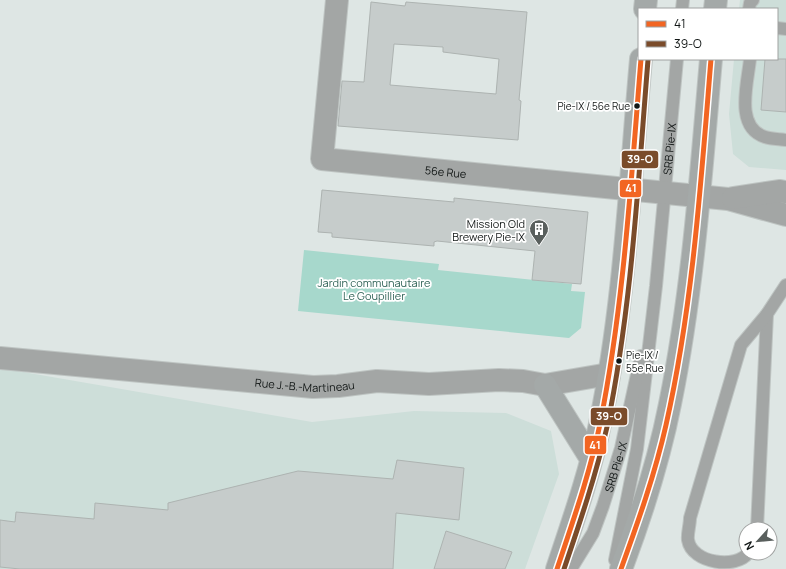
<svg xmlns="http://www.w3.org/2000/svg" width="786" height="569" font-family="Manrope,sans-serif">
  <rect width="100%" height="100%" fill="#dee6e4"/>
  <path fill="#cdded9" d="M740 0H786V170L749 167 733 154 729 114 734 59H777V9H739Z
    M0 368 312 422 414 411 506 413 551 431 559 474 525 569H0Z"/>
  <path fill="#a7d8cc" d="M304 250 439 264 438 270 572 284 571 291 585 292 581 328 569 338 298 311Z"/>
  <path fill="#c6cccb" stroke="#adb3b1" fill-rule="evenodd" d="M371 2 405 6 406 2 527 12 519 100 521 101 518 140 338 126 342 81 364 82ZM394 44 443 47V52L499 59 496 94 390 85Z
    M765 59H786V112L761 110Z
    M322 190 454 202V198L588 212 581 284 532 280 535 251 437 241 434 242V246L332 237V233L318 232Z
    M397 460 464 468 459 520 396 513 393 569H20L0 567V520L15 522 16 512 94 519 95 503 168 510V503L298 471 393 479Z
    M446 531 512 552 505 569H434Z"/>
  <g fill="none" stroke-linecap="round" stroke-linejoin="round">
    <g stroke="#bec4c2" stroke-width="14">
      <g id="lane">
        <path d="M682 9 683 0"/>
        <path d="M749 9 750 3 753 0"/>
        <path d="M777 28 786 29"/>
        <path d="M750 59C748 82 734 127 765 137 771 139 779 139 786 140"/>
        <path d="M757 529 767 314"/>
        <path d="M748 553C737 569 692 564 688 540 687 534 690 525 690 518L741 345 767 314 786 285"/>
        <path id="s1" d="M615 560 637 449 656 286 677 59"/>
        <path id="s2" d="M571 569 593 533 603 506 621 448 641 356"/>
      </g>
    </g>
    <g stroke="#bec4c2" stroke-width="24">
      <g id="street">
        <path id="s3" d="M337 0 322 159 728 199 786 215"/>
        <path d="M733 198 779 191 786 192"/>
        <path id="s4" d="M0 358 313 387 338 386 377 381 429 384 499 380 523 381 545 385 609 374"/>
      </g>
    </g>
    <g stroke="#bec4c2" stroke-width="24">
      <path id="primary" d="M645 9 646 0
        M715 9 716 0
        M545 385 591 459
        M557 569C573 521 590 473 600 424 625 304 630 181 641 59
        M621 569C641 516 659 460 670 404 693 291 701 174 711 59"/>
    </g>
    <use href="#lane" stroke="#a3a6a5" stroke-width="12"/>
    <use href="#street" stroke="#a3a6a5" stroke-width="22"/>
    <use href="#primary" stroke="#a4a9a8" stroke-width="22"/>
    <g stroke="#fff" stroke-width="8">
      <path id="bus-1" d="M557 569C573 521 590 473 600 424 624 304 631 181 641 59
        M621 569C638 522 655 474 666 425 693 305 701 181 711 59"/>
    </g>
    <g stroke="#fff" stroke-width="8">
      <path id="bus-2" d="M564 569C580 522 596 475 607 427 632 306 638 182 648 60"/>
    </g>
    <use href="#bus-1" stroke="#f26522" stroke-width="5"/>
    <use href="#bus-2" stroke="#7a4b2a" stroke-width="5"/>
  </g>
  <defs>
    <g id="building-pin" transform="scale(1)"><path d="M0 17L-7.5 6A9.5 9.5 0 1 1 7.5 6Z" fill="#595f5d" stroke="#fff"/><path d="M-4-6H4V6H1V3H-1V6H-4ZM-2.5-4.3h1.7v1.8h-1.7ZM.8-4.3h1.7v1.8H.8ZM-2.5-1h1.7V.8h-1.7ZM.8-1h1.7V.8H.8Z" fill="#fff"/></g>
  </defs>
  <g fill-rule="evenodd">
    <use href="#building-pin" x="539" y="229"/>
  </g>
  <g fill="#111615" stroke="#fff" stroke-width="1.5">
    <circle cx="637" cy="106" r="3.5"/>
    <circle cx="619" cy="361" r="3.5"/>
  </g>
  <g text-anchor="middle" dominant-baseline="central" stroke-width="3.5" stroke-linejoin="round" paint-order="stroke">
    <g font-size="10" fill="#111615" stroke="#fff" text-anchor="end">
      <text x="630" y="106">Pie-IX / 56e Rue</text>
      <text x="626" y="355" text-anchor="start">Pie-IX /<tspan x="626" dy="13">55e Rue</tspan></text>
    </g>
    <g font-size="11" fill="#111615" stroke="#fff">
      <text stroke="none"><textPath href="#s1" startOffset="415">SRB Pie-IX</textPath></text>
      <text stroke="none"><textPath href="#s3" startOffset="284">56e Rue</textPath></text>
      <text stroke="none"><textPath href="#s4" startOffset="306">Rue J.-B.-Martineau</textPath></text>
      <text stroke="none"><textPath href="#s2" startOffset="112">SRB Pie-IX</textPath></text>
    </g>
    <g font-size="11" fill="#111615" stroke="#fff" text-anchor="end">
      <text x="525" y="223">Mission Old<tspan x="525" dy="13">Brewery Pie-IX</tspan></text>
    </g>
    <g font-size="11" fill="#306357" stroke="#fff">
      <text x="374" y="282">Jardin communautaire<tspan x="374" dy="13">Le Goupillier</tspan></text>
    </g>
  </g>
  <g stroke="#fff" stroke-width="1.5">
    <rect x="621" y="150" width="38" height="19" rx="4" fill="#7a4b2a"/>
    <rect x="619" y="179" width="23" height="19" rx="4" fill="#f26522"/>
    <rect x="590" y="407" width="38" height="19" rx="4" fill="#7a4b2a"/>
    <rect x="584" y="435" width="23" height="20" rx="4" fill="#f26522"/>
  </g>
  <g font-size="11" text-anchor="middle" font-weight="bold" fill="#fff">
    <text x="640" y="163">39-O</text>
    <text x="631" y="192">41</text>
    <text x="609" y="420">39-O</text>
    <text x="595" y="449">41</text>
  </g>
  <rect x="638" y="8" width="140" height="52" fill="#ffffff" stroke="#a0a2a1"/>
  <rect x="646" y="21" width="20" height="6" fill="#f26522" stroke="#a0a2a1"/>
  <text x="674" y="28" font-size="12" fill="#111615">41</text>
  <rect x="646" y="41" width="20" height="6" fill="#7a4b2a" stroke="#a0a2a1"/>
  <text x="674" y="48" font-size="12" fill="#111615">39-O</text>
  <g transform="translate(758 541) rotate(243)"><circle r="19" fill="#ffffff" stroke="#a0a2a1"/>
  <path d="M0-3L7 15L0 10L-7 15Z" fill="#595f5d"/>
  <text y="-6" font-size="11" font-weight="bold" text-anchor="middle" fill="#111615">N</text>
  </g>
</svg>
